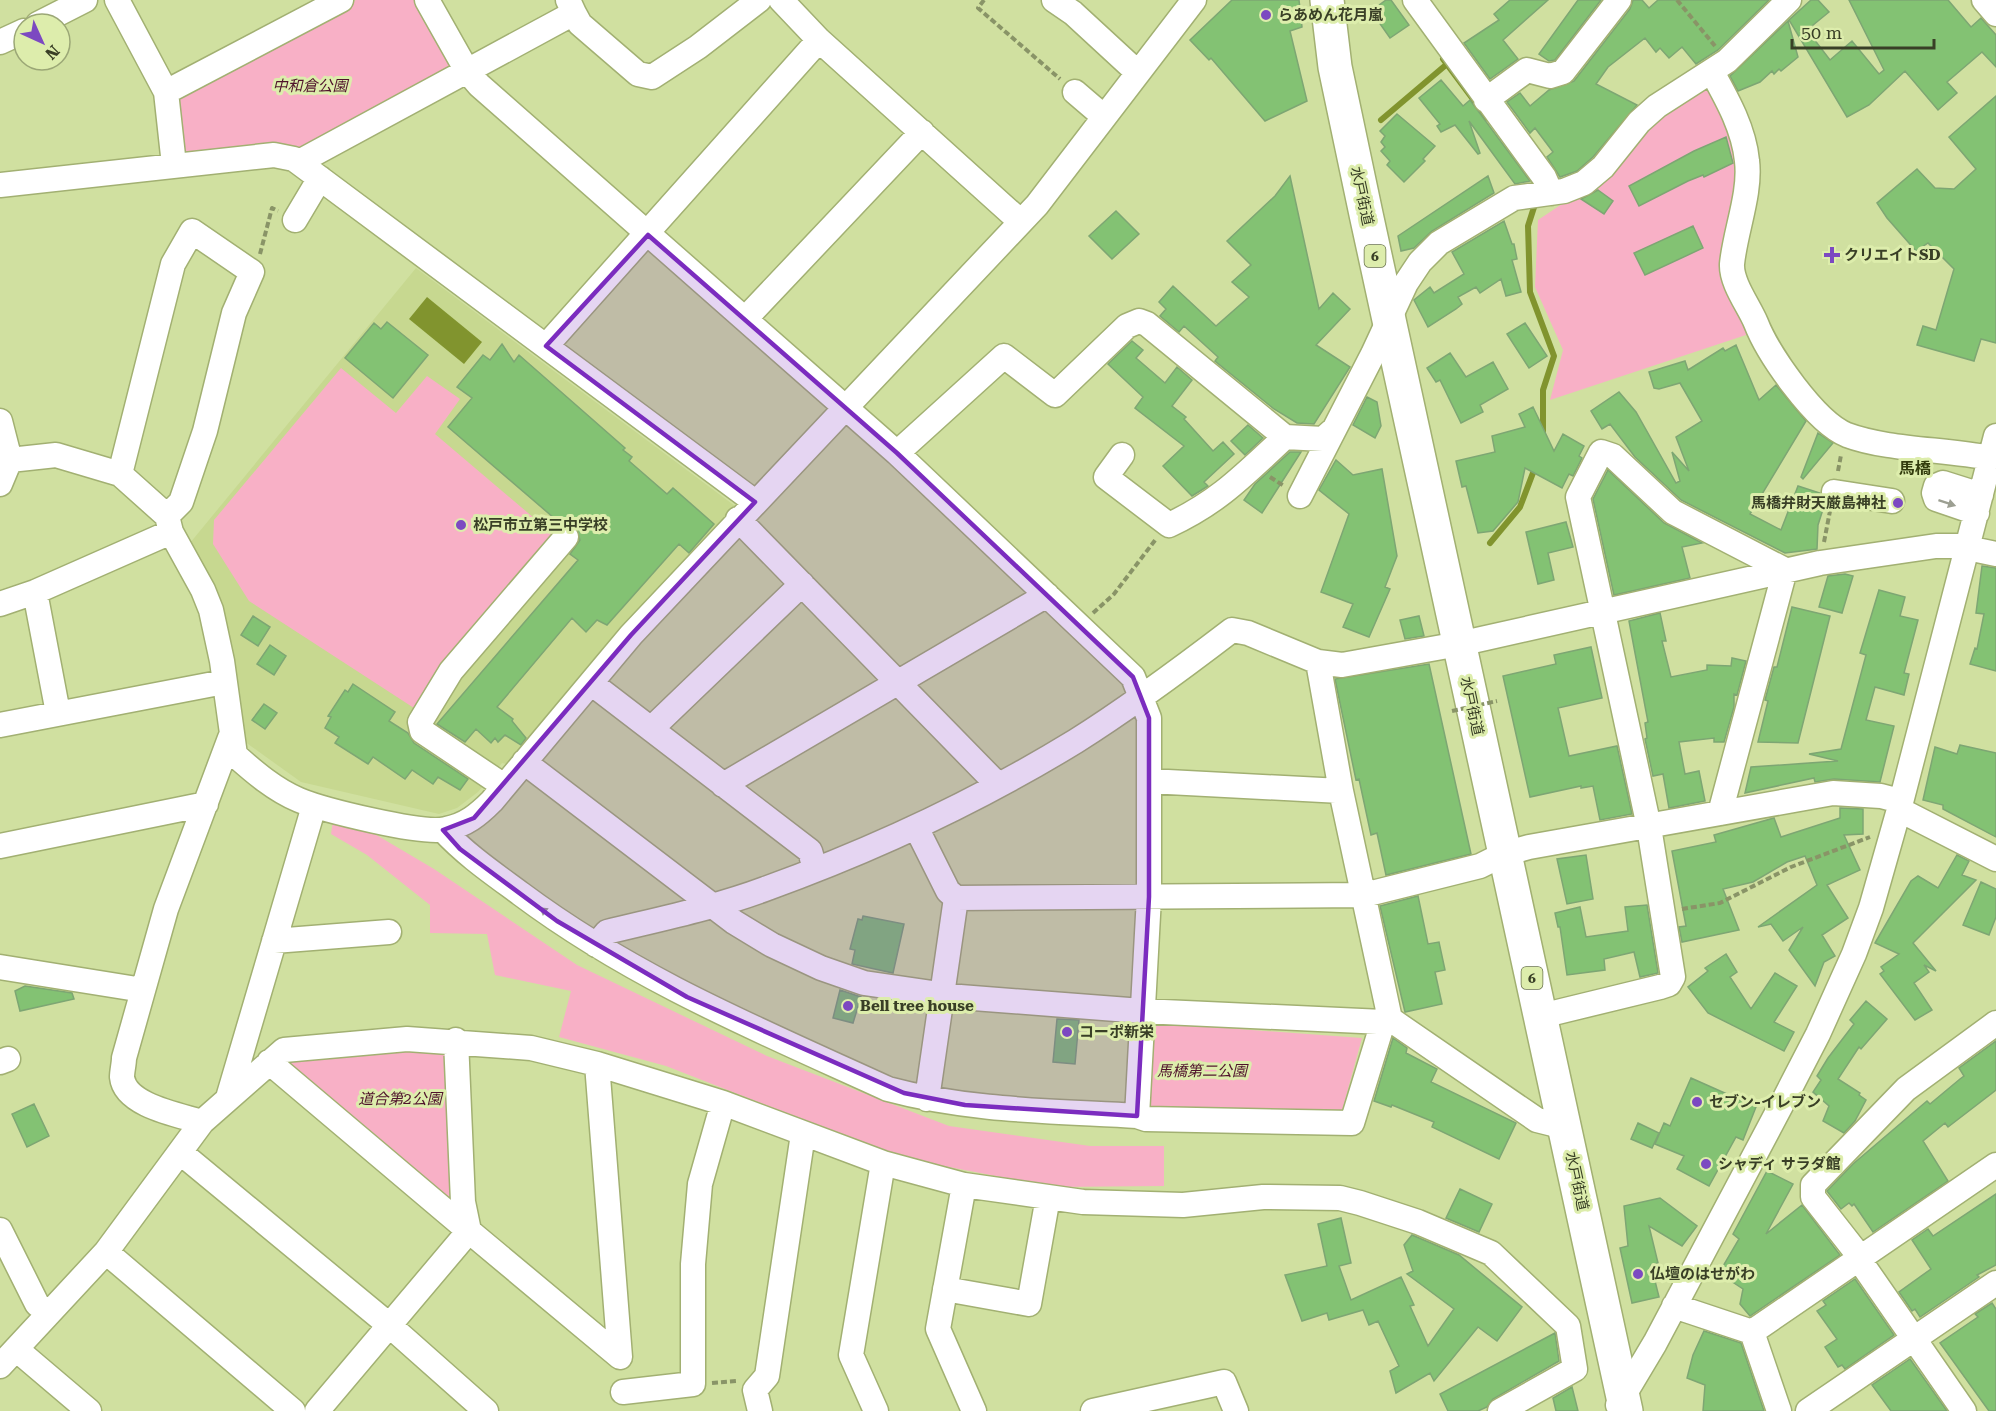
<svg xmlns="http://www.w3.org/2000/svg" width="1996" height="1411" font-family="'Roboto Serif','Noto Sans JP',serif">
  <rect width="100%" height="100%" fill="#d0e0a0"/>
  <path fill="#c7d890" d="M416 268 735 506 611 643 511 765 502 763 478 792 457 808 439 814 301 782 241 739 190 543Z"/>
  <path fill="#f8b0c6" d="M356 0H415L451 68 310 148 187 157 182 152 176 102 180 94Z
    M1706 84 1731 127 1737 174 1725 272 1752 333 1550 400 1563 350 1535 287 1538 220 1574 196 1653 120Z
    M341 368 396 413 427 376 460 399 435 434 554 535 414 708 249 601 213 544 214 520Z
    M333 821 368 830 434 869 577 965 767 1056 949 1126 1090 1146H1164V1186L1054 1187 902 1158 666 1066 559 1037 571 991 495 975 487 934 430 933V905L367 855 331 834Z
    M1156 1023 1362 1038 1340 1118 1147 1115Z
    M390 1049 448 1053 454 1197 447 1204 286 1067 291 1059Z"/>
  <path fill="#81942e" d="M427 297 482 342 464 364 409 319Z"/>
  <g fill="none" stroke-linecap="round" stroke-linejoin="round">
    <path stroke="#81942e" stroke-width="6" d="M1443 59 1487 118
      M1381 120 1447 64
      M1536 201 1528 226 1530 292 1554 356 1543 390V434
      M1490 543 1520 507 1536 465"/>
  </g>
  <path fill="#83c273" stroke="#7da673" stroke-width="1.5" d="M1232 0H1299L1302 27 1290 31 1307 101 1265 121 1211 58 1209 60 1190 40Z
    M1386 0H1391L1409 25 1390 38 1371 11Z
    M1510 0H1548L1503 40 1518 59 1490 79 1464 43 1499 20 1494 14Z
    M1578 0H1601L1555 60 1549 61 1539 54Z
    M1633 0H1642L1649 8 1658 0H1769L1718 50 1696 64 1682 47 1669 58 1660 48 1656 52 1645 38 1608 67 1596 84 1637 105 1593 157 1577 171 1560 177 1547 157 1553 152 1535 128 1530 133 1507 102 1520 93 1530 106 1549 90 1574 81 1630 9Z
    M1811 0H1818L1829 12 1807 30 1830 60 1852 41 1879 74 1884 70 1849 0H1948L1971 27 1981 18 1996 35V67L1982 52 1947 82 1957 93 1938 110 1905 71 1869 105 1847 117 1789 20Z
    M1788 21 1798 57 1781 71 1779 69 1774 74 1772 71 1760 82 1738 91 1730 76Z
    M1441 80 1463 106 1470 100 1530 181 1515 184 1469 121 1480 153 1478 154 1455 125 1441 132 1437 126 1440 124 1419 98Z
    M1996 96V343L1981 339 1974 361 1917 345 1923 326 1936 330 1954 269 1928 243 1916 251 1887 218 1877 203 1917 169 1935 188 1954 189 1976 169 1949 137Z
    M1397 114 1435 146 1423 159 1425 161 1404 182 1387 165 1390 161 1381 151 1385 147 1381 142 1385 136 1380 131Z
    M1726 137 1733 163 1704 177 1703 175 1688 181 1639 206 1629 186 1694 151Z
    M1290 176 1319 309 1333 293 1350 309 1316 345 1350 367 1314 424 1297 423 1274 409 1215 361 1218 357 1184 326 1179 332 1160 316 1166 309 1159 302 1173 286 1216 326 1249 297 1232 282 1251 265 1227 241 1275 196Z
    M1488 176 1494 193 1432 231 1414 248 1401 251 1398 236Z
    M1598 190 1613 201 1604 214 1581 199Z
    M1116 211 1139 234 1112 259 1089 236Z
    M1504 221 1512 244H1514L1517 259 1512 260 1521 292 1506 296 1501 279 1480 293 1476 287 1458 297 1462 304 1456 309 1428 327 1414 300 1430 287 1434 293 1464 274 1452 252Z
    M1693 226 1703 248 1645 275 1634 253Z
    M387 322 428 355 393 398 345 358 374 323 381 329Z
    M1525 323 1547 356 1529 368 1507 334Z
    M1132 341 1143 350 1136 358 1165 383 1177 367 1192 380 1172 406 1186 417 1184 419 1213 451 1223 442 1234 454 1204 482 1208 486 1192 496 1163 466 1184 446 1135 408 1143 397 1108 364Z
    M502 344 514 362 519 355 625 448 623 450 632 457 629 461 667 494 673 488 714 524 689 553 679 544 607 625 597 620 586 632 572 618 497 707 513 719 512 721 526 738 521 745 505 735 498 742 495 738 491 743 476 729 465 742 437 724 578 560 570 554 580 540 576 527 561 524 448 427 472 398 457 387 483 355 490 360Z
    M1736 345 1759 400 1776 385 1806 421 1750 514 1781 530 1798 486 1820 493 1825 503 1818 525 1817 549 1785 553 1681 500 1635 457 1610 424 1602 429 1591 411 1619 392 1636 412 1676 483 1680 481 1672 452 1689 471 1676 437 1702 421 1680 383 1659 389 1654 388 1649 372 1685 361 1688 370 1723 348 1725 351Z
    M1450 353 1466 377 1493 362 1508 389 1480 405 1483 412 1461 423 1440 380 1436 382 1427 368Z
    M1367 397 1377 402 1381 426 1375 438 1353 425Z
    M1533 407 1554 451 1563 434 1584 446 1579 456 1582 458 1573 476 1569 474 1562 488 1525 468 1518 502 1493 531 1478 533 1466 486 1462 487 1456 461 1495 452 1492 436 1525 427 1519 414Z
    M1248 425 1263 438 1245 455 1231 441Z
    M1818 433 1833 443 1803 479 1801 477Z
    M1290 452H1301L1262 513 1244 500 1255 484Z
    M1336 460 1353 475 1382 469 1397 556 1385 587 1390 589 1369 637 1343 627 1353 604 1321 592 1349 514 1319 490Z
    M1608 470 1664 523 1702 543 1682 547 1690 578 1614 595 1593 499Z
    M1566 522 1573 547 1548 553 1554 580 1538 584 1526 532Z
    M1982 566 1996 568V671L1970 664 1975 648 1977 649 1984 614 1976 613Z
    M1845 574 1853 576 1842 613 1819 607 1828 576Z
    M1879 590 1905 597 1900 616 1918 620 1904 673 1909 674 1904 695 1875 687 1866 720 1894 726 1880 782 1834 779 1815 782 1814 778 1745 793 1751 767 1838 761 1809 754 1841 749 1866 655 1860 653Z
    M1792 607 1830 616 1798 743 1758 742 1768 701 1765 700 1774 667H1777Z
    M1660 613 1666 641H1662L1671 677 1707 670V665L1731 666 1732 658 1746 661 1737 695 1734 694V707L1724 742H1714V738L1679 742 1685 774 1699 771 1705 801 1669 808 1663 774 1653 776 1645 739 1647 738 1645 723 1648 722 1629 621Z
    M253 616 270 627 258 646 241 635Z
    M1419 616 1424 636 1405 639 1400 620Z
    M270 645 286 656 274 675 257 664Z
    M1591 647 1602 698 1558 708 1569 756 1617 746 1632 814 1600 820 1593 786 1581 788V786L1530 797 1503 676 1556 664 1554 655Z
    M1429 664 1471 854 1386 875 1377 833 1371 835 1359 779 1356 780 1335 679Z
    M353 684 395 712 389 721 408 733 414 743 468 779 460 790 438 777 433 784 412 770 405 779 373 757 368 764 335 743 339 737 325 728 331 717 328 716 345 690 348 692Z
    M264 704 277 713 265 729 252 720Z
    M1960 745 1996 753V837L1943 809V805L1923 800 1935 747 1957 754Z
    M1840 808 1863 809V834L1844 835 1860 870 1827 885 1848 918 1822 935 1835 956 1824 962 1815 986 1789 950 1803 927 1783 941 1771 924 1758 927 1817 885 1805 856 1787 862 1753 882 1723 889 1739 930 1682 942 1679 927 1686 926 1672 851 1716 842 1714 835 1774 818 1781 837 1840 818Z
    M1586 855 1593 899 1567 904 1557 859Z
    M1957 855 1969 861 1962 875 1976 880 1913 943 1936 971 1924 965 1929 972 1914 983 1932 1010 1915 1020 1880 974 1884 971 1881 967 1899 954 1875 943 1911 881 1918 876 1938 888Z
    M1981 882 1996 889V917L1989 935 1963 925Z
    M1418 896 1428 944 1439 942 1445 970 1435 972 1442 1004 1405 1012 1380 906Z
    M1647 905 1658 973 1640 977 1634 952 1604 959 1605 970 1567 975 1560 927H1558L1555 913 1580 907 1586 937 1628 931 1625 907Z
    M863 916 904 924 893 973 852 964 855 950 850 949 858 919 862 920Z
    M1726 954 1737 972 1730 977 1751 1009 1775 973 1797 986 1774 1022 1794 1032 1784 1051 1708 1013 1688 987 1708 971 1705 968Z
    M25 986 72 993 74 999 20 1011 15 991Z
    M840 990 861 997 853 1023 833 1018Z
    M1866 1001 1887 1019 1861 1049 1859 1047 1838 1079 1860 1093 1859 1095 1866 1100 1855 1121 1844 1133 1823 1121 1829 1106 1813 1092 1821 1080 1817 1076 1828 1058 1854 1024 1850 1020Z
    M1057 1019 1079 1020 1075 1064 1053 1062Z
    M1393 1038 1407 1048 1406 1053 1437 1069 1431 1082 1516 1123 1499 1159 1432 1127 1434 1122 1392 1105 1391 1107 1374 1101Z
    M1996 1041V1090L1948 1127 1945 1123 1923 1141 1948 1181 1873 1232 1854 1204 1852 1206 1849 1203 1841 1209 1827 1191 1853 1164 1927 1101 1930 1104 1960 1079 1964 1076 1959 1068Z
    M1691 1078 1756 1107 1743 1140 1736 1137 1709 1186 1677 1169 1684 1156 1655 1144 1664 1123 1670 1126Z
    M34 1104 49 1136 27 1147 12 1114Z
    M1638 1123 1659 1133 1652 1148 1631 1139Z
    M1767 1171 1793 1184 1766 1234 1802 1205 1840 1255 1750 1316 1740 1304 1743 1289 1719 1273 1739 1239 1733 1234Z
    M1460 1189 1492 1204 1479 1232 1446 1218Z
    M1996 1194V1265L1977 1275 1979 1277 1920 1317 1915 1309 1912 1311 1899 1292 1931 1269 1912 1240 1928 1229 1933 1236Z
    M1660 1198 1697 1226 1682 1246 1649 1226 1658 1263 1651 1265 1659 1297 1632 1303 1620 1248 1628 1246 1624 1206Z
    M1341 1218 1351 1263 1339 1266 1351 1300 1401 1277 1414 1305 1410 1306 1428 1346 1454 1309 1407 1274 1413 1271 1404 1245 1412 1235 1459 1255 1522 1307 1497 1341 1478 1327 1434 1381 1430 1373 1396 1393 1390 1371 1399 1366 1378 1321 1369 1325 1363 1310 1329 1320 1327 1313 1302 1321 1285 1275 1327 1266 1318 1224Z
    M1855 1279 1894 1335 1845 1369 1842 1365 1838 1367 1825 1347 1837 1339 1817 1311 1826 1305 1823 1301Z
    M1992 1303 1996 1309V1411H1989L1940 1343 1978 1317 1975 1314Z
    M1704 1331 1741 1343 1764 1411H1703L1705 1385 1687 1378 1693 1355Z
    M1555 1333 1559 1361 1493 1399 1487 1407 1478 1411H1448L1440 1394Z
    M1910 1359 1947 1411H1891L1872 1385Z
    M1572 1387 1578 1411H1556L1553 1398Z"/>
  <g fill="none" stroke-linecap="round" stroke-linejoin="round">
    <g stroke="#a2b072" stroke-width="27">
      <path id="minor" d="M117 0 166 92 174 165
        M427 0 467 71 479 85 897 453 1133 677 1149 718V781
        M781 0 819 40 1021 222
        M1054 0 1073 13 1137 72
        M1415 0 1544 177 1551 193
        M1984 0 1996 14
        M574 13 580 24 638 74 652 77 698 47 759 0
        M38 24 85 0
        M0 42 24 31
        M1712 72C1727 99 1744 129 1747 161 1751 193 1735 232 1732 264 1731 283 1749 306 1756 323 1768 354 1815 422 1847 435 1887 450 1946 449 1990 458
        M166 92 341 0
        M1075 92 1103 116
        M1486 100 1527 70 1550 76 1563 72 1619 0
        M299 162 574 13 568 0
        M0 185 274 155 294 159 755 502
        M295 220 320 178
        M745 319 922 132
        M546 346 819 40
        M0 421 10 460 0 484
        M897 453 1004 356 1055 395 1127 326 1139 321 1147 324 1285 437 1323 439 1332 431
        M1122 455 1106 477 1169 525C1219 502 1245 474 1285 437
        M10 460 56 455 120 474 167 516 171 532 203 590 211 610 222 661 235 755C254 772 275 790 299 800 323 810 423 835 446 829 466 825 478 815 492 801L631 635 1037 205 1194 0
        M120 474 173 264 192 231 252 272 234 313 205 431 181 502 167 516
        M1834 492 1892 501
        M1300 496 1373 354 1406 283 1420 262 1439 243 1514 198 1564 191 1584 183 1603 167 1639 122 1657 106 1727 61 1789 0
        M1977 513 1936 499 1934 493 1936 486 1943 483 1981 495
        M738 519 998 785
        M35 592 58 713
        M0 604 35 592 171 532
        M1318 662 1341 791
        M591 683 810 851 815 869
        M0 725 224 682
        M651 729 802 584
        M524 762 734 922 772 945 821 968 864 983 960 997 1142 1011 1383 1022 1390 1019 1537 1120 1565 1127
        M723 785 1047 595
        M504 786 422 731 420 722 451 671 566 537
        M916 827 948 891 956 898 1364 895 1480 866 1504 854 1529 847 1833 793 1881 796 1900 801V810L1996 859
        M443 830C466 855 494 874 521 894 635 979 759 1030 888 1089 969 1111 1053 1111 1137 1116L1146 1119 1352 1123 1383 1022
        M0 846 206 804
        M274 941 389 932
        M596 945 607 932C660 919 714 908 765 889 873 850 978 801 1076 741 1130 707 1181 669 1232 630L1248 633 1318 662 1342 665 1459 644 1820 563 1936 546H1958L1996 554
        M0 967 143 990
        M1541 1016 1660 987 1669 984 1673 977 1649 827 1578 497 1601 452 1613 456 1673 512 1785 570 1720 813
        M0 1062 8 1059
        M269 1062 469 1231 463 1202 456 1040
        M228 1098 314 806
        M927 1099 956 898
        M1137 1116 1149 897V781L1341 791 1390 1019
        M202 1122C180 1115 125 1106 122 1077 122 1071 124 1064 124 1058L166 909 230 738
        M181 1153 389 1325 486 1411
        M964 1185 938 1329 974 1411
        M0 1230 37 1304 48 1313
        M106 1252 293 1411
        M1860 1257 1813 1197V1185L1906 1089 1996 1023
        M1858 1258 1964 1411
        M945 1289 1029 1304 1048 1197
        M1674 1306 1752 1332 1996 1165
        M1752 1332 1779 1411
        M16 1349 89 1411
        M0 1366 106 1252 202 1122 284 1050 407 1039 531 1048 597 1064 723 1103 883 1163 964 1185 1083 1202 1183 1205 1263 1197 1340 1198 1360 1203 1418 1222 1491 1253 1568 1326 1575 1369 1500 1411
        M623 1392 693 1384V1264L700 1184 723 1103
        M1618 1405 1655 1343 1786 1096 1818 1034 1854 954 1871 908 1900 806 1996 436
        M317 1411 469 1231 620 1357 597 1064
        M760 1411 755 1390 767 1376 803 1134
        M876 1411 851 1355 883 1163
        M1093 1411 1224 1382 1236 1411
        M1808 1411 1996 1283"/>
    </g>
    <g stroke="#a2b072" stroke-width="36">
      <path id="highway" d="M1327 0 1335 67 1366 214 1626 1411"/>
    </g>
    <path stroke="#899467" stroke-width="4" stroke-dasharray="6 3" stroke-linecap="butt" d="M984 0 978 8 1060 79
      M1677 0 1715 46
      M260 254 272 208 278 211
      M1838 471 1841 455
      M1270 477 1284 486
      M1824 542 1830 511
      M1093 613 1114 594 1156 539
      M1682 909 1720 903 1791 867 1870 837
      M712 1383 737 1381"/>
    <use href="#minor" stroke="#fff" stroke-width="24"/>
    <use href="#highway" stroke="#fff" stroke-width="33"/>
    <path stroke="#899467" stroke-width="4" stroke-dasharray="6 3" stroke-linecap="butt" d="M1452 711 1497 701"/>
  </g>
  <defs><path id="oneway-solid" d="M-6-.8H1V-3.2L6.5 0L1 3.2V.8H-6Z" transform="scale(1.5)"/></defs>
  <g fill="#9c9f92">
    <use href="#oneway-solid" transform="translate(1947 503) rotate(18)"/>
    <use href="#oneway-solid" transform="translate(547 913) rotate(-143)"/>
  </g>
  <path fill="#7b2cbf" fill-opacity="0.2" stroke="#7b2cbf" stroke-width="4.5" stroke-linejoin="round" d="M648 235 897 453 1133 677 1149 718V897L1137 1116 965 1105 904 1093 687 997 557 921 460 849 443 830 474 818 631 635 755 502 546 346Z"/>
  <g fill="#7c49c1" stroke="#ddedac" stroke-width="2">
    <circle cx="1266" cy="15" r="6"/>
    <path d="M1829 246h6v6h6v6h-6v6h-6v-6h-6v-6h6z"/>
    <circle cx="1898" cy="503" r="6"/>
    <circle cx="461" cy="525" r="6"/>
    <circle cx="848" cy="1006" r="6"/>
    <circle cx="1067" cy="1032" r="6"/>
    <circle cx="1697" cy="1102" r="6"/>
    <circle cx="1706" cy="1164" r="6"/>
    <circle cx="1638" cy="1274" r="6"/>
  </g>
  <g text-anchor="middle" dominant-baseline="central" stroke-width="6" stroke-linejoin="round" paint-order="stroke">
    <g fill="#ddedac" stroke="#6a734e" stroke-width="1.5">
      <rect x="1364.5" y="245" width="21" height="22" rx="4.5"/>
      <rect x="1521.5" y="967" width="21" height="22" rx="4.5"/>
    </g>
    <g font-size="14" font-weight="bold" fill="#393f26">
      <text x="1375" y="256">6</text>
      <text x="1532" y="978">6</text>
    </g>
    <g font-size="15" font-weight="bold" fill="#393f26" stroke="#ddedac" text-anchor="start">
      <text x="1278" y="15">らあめん花月嵐</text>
      <text x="1844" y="255">クリエイトSD</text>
      <text x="1886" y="503" text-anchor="end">馬橋弁財天厳島神社</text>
      <text x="473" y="525">松戸市立第三中学校</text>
      <text x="860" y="1006">Bell tree house</text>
      <text x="1079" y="1032">コーポ新栄</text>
      <text x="1709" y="1102">セブン-イレブン</text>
      <text x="1718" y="1164">シャディ サラダ館</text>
      <text x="1650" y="1274">仏壇のはせがわ</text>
    </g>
    <g font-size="15" font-style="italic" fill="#4f122b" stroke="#ddedac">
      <text x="310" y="86">中和倉公園</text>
      <text x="1202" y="1071">馬橋第二公園</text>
      <text x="400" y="1099">道合第2公園</text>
    </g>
    <g font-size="15" fill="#393f26" stroke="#ddedac">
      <text transform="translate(1362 196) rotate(78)">水戸街道</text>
      <text transform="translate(1472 706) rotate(78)">水戸街道</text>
      <text transform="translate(1577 1181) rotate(78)">水戸街道</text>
    </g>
    <g font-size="16" font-weight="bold" fill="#333c0d" stroke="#ddedac">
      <text x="1915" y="468">馬橋</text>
    </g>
  </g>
  <g transform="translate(42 42) rotate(135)"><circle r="28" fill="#ddedac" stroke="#9ba776" stroke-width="1.5"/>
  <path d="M0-4.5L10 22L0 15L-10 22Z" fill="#7c49c1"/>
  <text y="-9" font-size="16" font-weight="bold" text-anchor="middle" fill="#393f26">N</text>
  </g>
  <path d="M1792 39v9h142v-9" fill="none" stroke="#393f26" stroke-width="3"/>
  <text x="1801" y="39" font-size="18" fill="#393f26" stroke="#ddedac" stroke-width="4.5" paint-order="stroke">50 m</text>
</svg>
